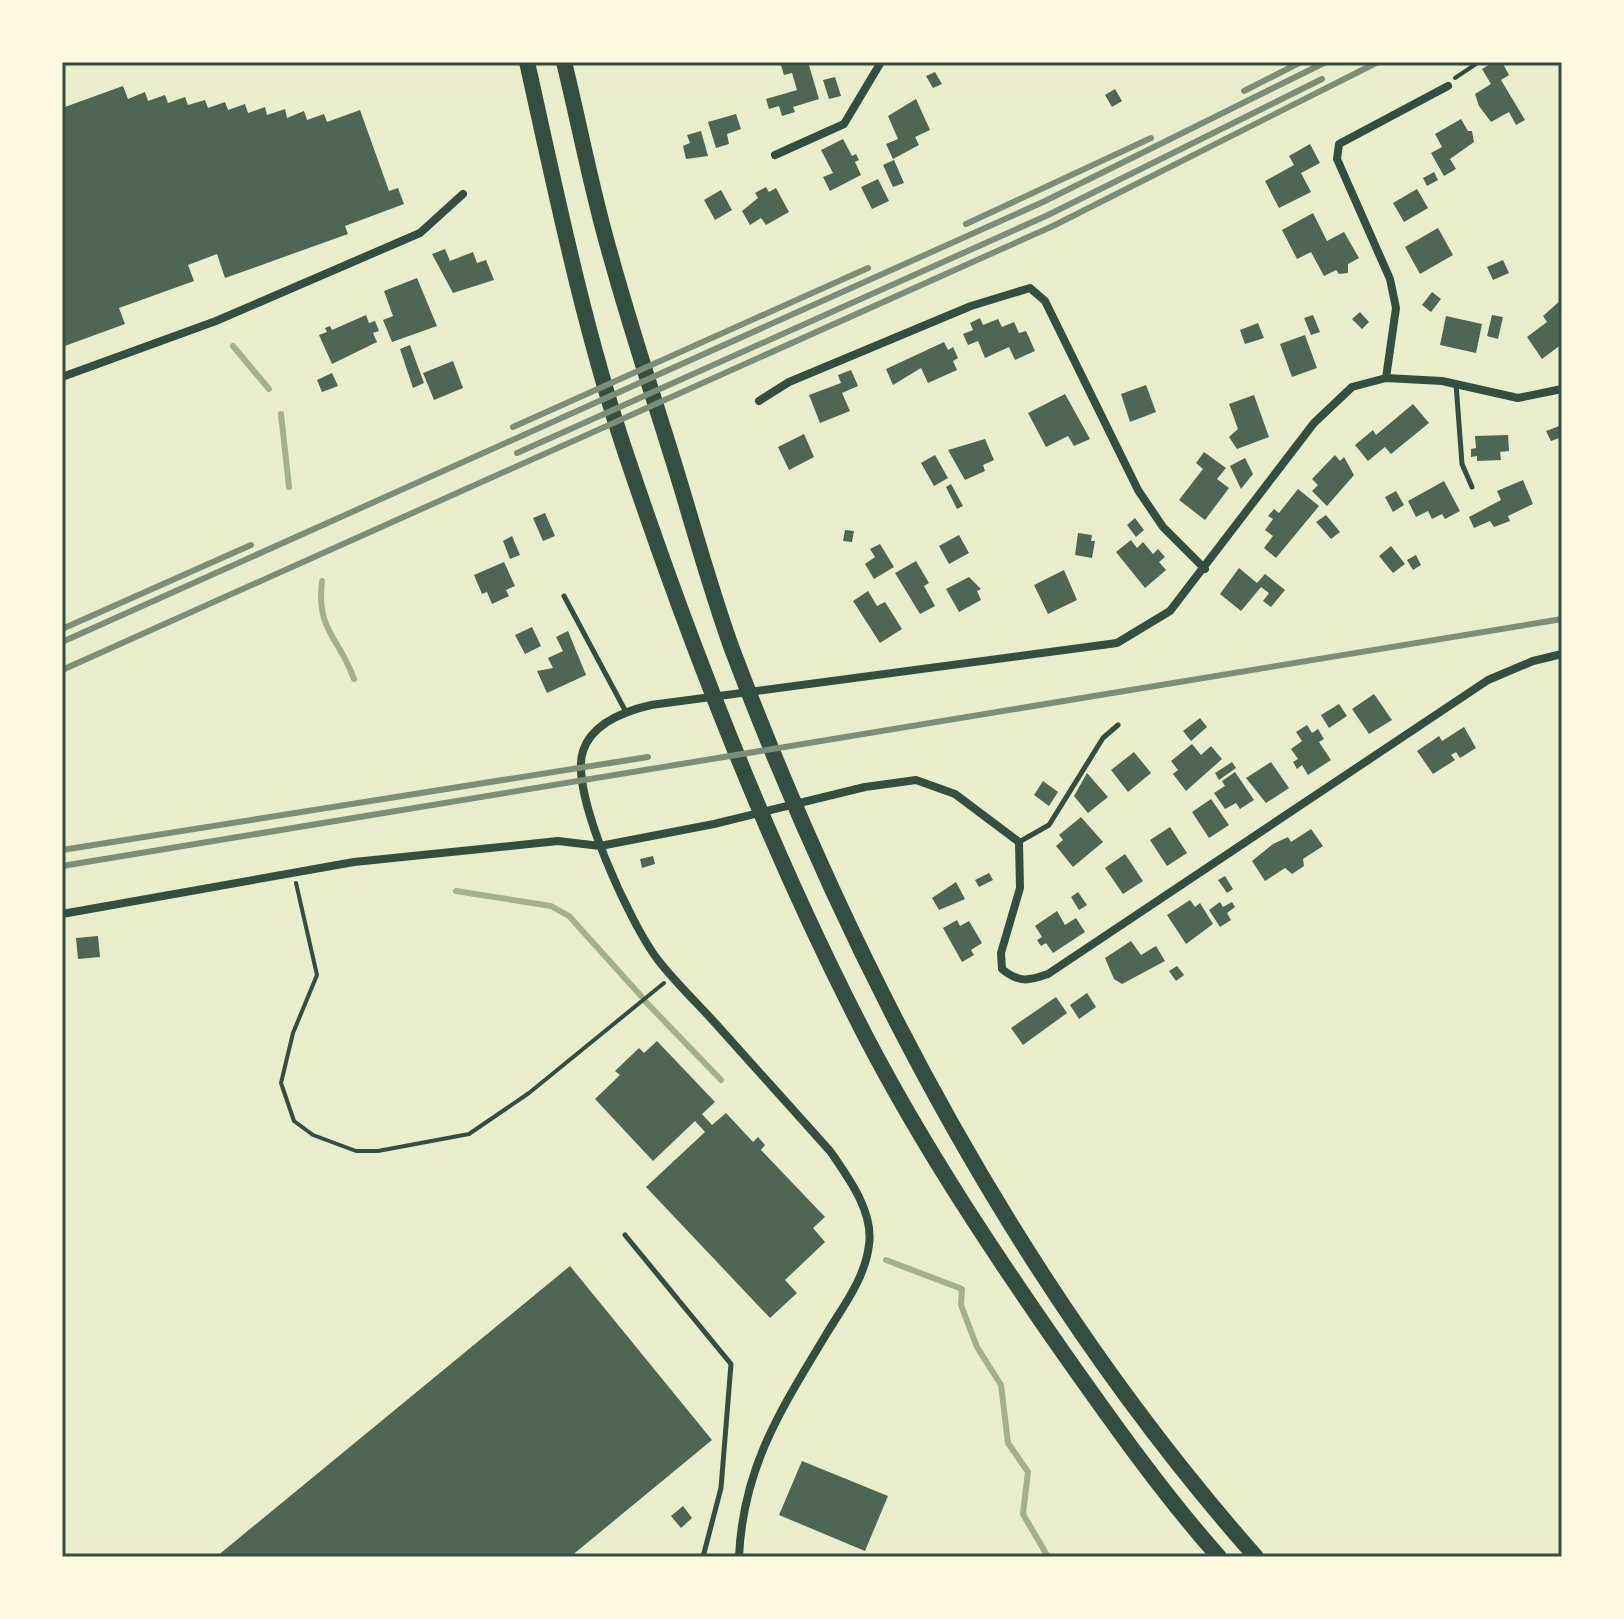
<svg xmlns="http://www.w3.org/2000/svg" width="1624" height="1619" font-family="'Golos Text',sans-serif">
  <rect width="100%" height="100%" fill="#e9edc9"/>
  <g fill="none" stroke-linecap="round" stroke-linejoin="round">
    <path stroke="#a3b18a" stroke-width="6" d="M233 346 269 389
      M281 414 289 487
      M322 581C316 631 339 637 354 679
      M456 891 551 906 569 916 641 996
      M646 1002 721 1080
      M886 1260 962 1289 961 1305 977 1347 1001 1385 1008 1443 1028 1472 1023 1514 1048 1557"/>
  </g>
  <path fill="#4f6655" d="M780 62H808L819 99 793 107 795 112 782 116 779 106 769 109 766 99 797 90 792 73 784 75Z
    M1494 62H1502L1509 75 1501 80 1525 120 1516 125 1509 112 1491 122 1479 106 1475 94 1491 84 1482 69Z
    M935 72 942 84 933 88 926 76Z
    M835 77 841 96 829 99 823 80Z
    M123 86 128 99 145 92 148 101 165 95 168 103 185 97 188 105 205 100 208 108 225 102 228 110 245 104 248 113 265 107 267 115 285 109 287 118 304 111 307 120 324 114 327 122 360 110 389 191 398 188 404 204 345 226 348 234 225 278 217 254 188 265 194 281 119 308 125 324 62 347V108Z
    M1115 89 1122 101 1112 107 1105 95Z
    M916 99 930 130 915 137 919 145 893 159 886 144 898 139 888 116Z
    M736 114 741 129 727 134 729 144 716 148 708 122Z
    M1461 119 1468 131H1472L1474 142 1450 159 1456 169 1444 176 1431 153 1442 147 1435 134Z
    M701 131 708 156 686 159 683 146 690 143 687 135Z
    M843 139 852 156 856 154 859 160 855 162 861 175 830 191 823 177 833 173 821 150Z
    M1310 144 1320 163 1301 173 1311 192 1279 208 1265 181 1294 165 1289 156Z
    M894 160 904 183 893 187 883 165Z
    M1434 172 1438 180 1427 186 1423 178Z
    M878 179 889 201 872 209 861 187Z
    M766 187 769 192 776 188 789 212 766 225 761 218 750 225 742 211 758 198 755 193Z
    M1417 189 1428 208 1404 222 1393 203Z
    M721 190 732 210 715 220 704 200Z
    M1313 213 1327 241 1344 232 1359 258 1348 264V273L1339 274 1336 270 1324 276 1311 252 1297 259 1282 230Z
    M1438 228 1453 255 1420 274 1405 247Z
    M445 249 450 261 473 252 477 263 486 260 494 280 453 293 432 254Z
    M1503 260 1509 273 1493 280 1487 267Z
    M417 278 437 326 392 342 383 320 393 316 384 291Z
    M1432 292 1441 299 1431 312 1422 305Z
    M1562 299 1559 326 1562 344 1542 359 1527 337 1547 322 1543 316Z
    M1360 312 1369 322 1362 329 1352 319Z
    M366 315 369 323 375 321 379 331 373 333 377 342 332 364 319 335 327 332 325 328 330 326 332 330Z
    M1313 315 1320 332 1311 335 1304 318Z
    M1492 315 1503 317 1498 339 1487 336Z
    M1446 316 1482 324 1476 353 1440 345Z
    M980 318 983 325 998 319 1002 327 1014 322 1019 333 1026 331 1035 351 1015 360 1009 347 985 358 978 341 968 345 963 334 973 330 970 323Z
    M1258 323 1264 338 1245 344 1240 330Z
    M1305 335 1317 368 1292 377 1280 344Z
    M944 342 948 350 953 347 958 358 953 361 957 370 928 383 921 368 893 385 886 369Z
    M410 345 424 383 413 388 400 349Z
    M453 361 463 388 434 400 423 373Z
    M851 370 858 386 842 393 850 411 820 423 809 395 841 383 838 375Z
    M332 373 338 386 322 392 317 380Z
    M1146 385 1156 412 1130 422 1121 394Z
    M1065 394 1090 439 1074 446 1068 436 1046 447 1028 413Z
    M1254 395 1269 437 1237 449 1229 437 1238 429 1229 404Z
    M1413 404 1429 423 1391 454 1385 447 1368 461 1355 445 1373 430 1376 435Z
    M1562 425V437L1551 441 1546 431Z
    M804 434 814 457 789 470 778 447Z
    M1508 435 1509 451 1500 452 1501 460 1477 461V456L1471 457V449L1476 448 1475 436Z
    M985 439 994 460 983 465 985 471 965 480 948 450Z
    M1204 452 1226 468 1217 479 1229 488 1205 520 1179 500 1203 469 1196 463Z
    M935 455 948 478 934 486 921 463Z
    M1335 455 1340 461 1344 457 1354 475 1327 506 1312 491 1318 485 1312 479Z
    M1245 458 1253 474 1241 489 1230 466Z
    M1523 480 1533 504 1508 516 1510 521 1494 527 1490 521 1474 528 1469 517 1501 500 1497 491Z
    M1444 481 1460 511 1445 519 1442 514 1432 519 1428 511 1416 517 1408 501Z
    M951 484 963 506 957 509 946 487Z
    M1298 489 1319 506 1276 558 1264 548 1273 536 1265 530 1273 519 1268 516 1274 509 1279 513Z
    M1396 491 1404 505 1393 512 1385 497Z
    M545 513 555 536 543 541 533 518Z
    M1326 515 1340 532 1331 539 1316 522Z
    M1135 518 1144 530 1136 537 1127 525Z
    M845 530 854 531 852 542 843 541Z
    M1078 533 1092 535 1091 541H1095L1092 558 1075 555Z
    M959 535 969 553 949 564 939 546Z
    M512 536 520 555 510 559 503 541Z
    M1131 540 1137 548 1143 542 1153 554 1158 549 1165 557 1159 562 1166 570 1145 588 1116 552Z
    M880 544 894 567 874 579 865 564 875 557 870 549Z
    M1391 546 1405 564 1393 573 1379 556Z
    M1416 555 1421 565 1413 570 1407 560Z
    M916 561 929 583 924 586 935 606 920 614 895 573Z
    M504 562 515 586 506 590 509 596 492 604 487 592 482 594 474 575Z
    M1239 568 1257 583 1265 574 1285 590 1271 607 1263 601 1269 593 1261 587 1241 611 1220 594Z
    M1064 570 1077 600 1048 614 1034 585Z
    M969 577 981 589 977 591 981 600 959 612 946 589Z
    M868 591 877 606 885 602 902 629 880 643 853 601Z
    M532 627 541 646 525 654 515 635Z
    M568 631 586 675 547 693 537 671 553 668 548 658 563 651 556 637Z
    M1374 694 1392 720 1369 734 1352 709Z
    M1339 704 1347 716 1329 728 1321 715Z
    M1200 718 1207 727 1191 741 1183 731Z
    M1307 725 1312 733 1318 729 1324 739 1319 742 1331 760 1308 775 1302 765 1297 769 1293 762 1298 759 1291 749 1302 741 1296 732Z
    M1464 727 1476 748 1460 758 1456 752 1451 755 1455 760 1433 774 1417 751 1439 736 1442 741Z
    M1192 744 1201 755 1211 746 1222 759 1186 791 1173 774 1178 770 1171 761Z
    M1134 752 1151 773 1128 792 1111 770Z
    M1232 762 1236 768 1219 780 1215 773Z
    M1271 762 1289 788 1266 803 1246 778Z
    M1235 772 1254 800 1240 809 1236 803 1225 809 1214 793 1225 786 1222 781Z
    M1087 773 1108 797 1088 813 1074 796Z
    M1043 781 1058 792 1049 806 1034 795Z
    M1211 799 1229 825 1209 838 1192 812Z
    M1081 817 1103 842 1073 867 1056 846 1063 840 1059 835Z
    M1170 827 1187 853 1167 866 1150 840Z
    M1311 829 1323 846 1303 859 1304 866 1292 874 1285 868 1265 881 1252 861 1273 844 1288 837 1291 842Z
    M1125 854 1143 881 1123 894 1105 868Z
    M653 856 655 864 642 868 640 859Z
    M989 873 993 880 979 887 975 880Z
    M1225 876 1233 889 1227 893 1218 880Z
    M956 882 965 899 939 910 932 898Z
    M1078 892 1087 905 1079 910 1071 897Z
    M1190 900 1195 907 1200 903 1213 924 1186 944 1167 915Z
    M1220 902 1223 907 1232 902 1235 907 1227 913 1231 920 1220 927 1209 910Z
    M1057 911 1065 925 1076 918 1085 932 1053 953 1046 943 1041 946 1037 940 1042 937 1035 926Z
    M957 920 960 926 969 921 982 943 971 950 974 955 962 962 943 928Z
    M98 936 100 957 78 959 76 938Z
    M1131 941 1141 955 1156 946 1165 961 1122 984 1114 979 1105 958Z
    M1177 966 1184 975 1176 981 1169 971Z
    M1087 993 1096 1007 1079 1019 1070 1005Z
    M1056 997 1067 1013 1023 1045 1011 1028Z
    M657 1041 715 1102 702 1114 712 1125 726 1113 753 1142 758 1137 765 1145 761 1150 825 1217 813 1228 825 1242 785 1280 797 1293 770 1318 646 1187 705 1132 695 1121 653 1161 595 1099 620 1075 615 1071 639 1048 644 1053Z
    M570 1266 712 1440 570 1557H216Z
    M802 1461 888 1496 865 1551 779 1515Z
    M683 1506 692 1518 681 1528 671 1516Z"/>
  <g fill="none" stroke-linecap="round" stroke-linejoin="round">
    <path stroke="#344e41" stroke-width="4" d="M1455 78 1479 62
      M296 883 317 975 293 1033 281 1083 294 1121 313 1135 356 1151H378L469 1134 529 1093 664 983"/>
    <path stroke="#344e41" stroke-width="5" d="M1456 384 1462 464 1472 487
      M564 596 626 712
      M1019 842 1049 825 1103 738 1118 725
      M625 1235 731 1364 721 1488 703 1557"/>
    <path stroke="#344e41" stroke-width="8" d="M775 155 844 124 881 62
      M62 377 216 321 420 233 463 194
      M1386 378 1396 308 1390 279 1337 159 1339 144 1448 86
      M759 401 789 382 971 306 1030 288 1045 301 1138 490 1163 527 1205 569
      M62 914 354 862 558 841 600 846 714 824 865 787 916 780 955 794 1019 842 1020 888 1001 953 1002 969C1019 983 1028 981 1048 974L1488 680 1533 661 1562 654
      M739 1557C743 1466 782 1408 827 1333 844 1305 865 1278 869 1245 874 1212 848 1177 830 1151 792 1109 754 1066 716 1024 697 1003 675 982 658 960 631 925 569 793 583 751 592 723 625 711 651 705L1117 643 1170 611 1314 423 1352 387 1386 378 1442 381 1518 398 1562 389"/>
    <path stroke="#344e41" stroke-width="16" d="M527 62C556 192 583 325 625 451 692 651 770 852 867 1039 925 1150 995 1255 1067 1358 1115 1426 1164 1495 1219 1557
      M564 62C580 127 592 193 611 257 631 330 655 401 677 473 695 532 711 591 732 649 856 977 1023 1293 1256 1557"/>
    <path stroke="#7c8e77" stroke-width="6" d="M1244 91 1301 62
      M966 224 1151 138
      M513 427 868 268
      M517 453 1048 215 1322 79
      M62 629 251 545
      M62 642 1043 202 1326 62
      M62 670 1053 226 1378 62
      M62 850 648 757
      M62 866 1562 619"/>
  </g>
  <rect width="1624" height="1619" fill="none" stroke="#fefae0" stroke-width="128"/>
  <rect x="64" y="64" width="1496" height="1491" fill="none" stroke="#344e41" stroke-width="3"/>
</svg>
